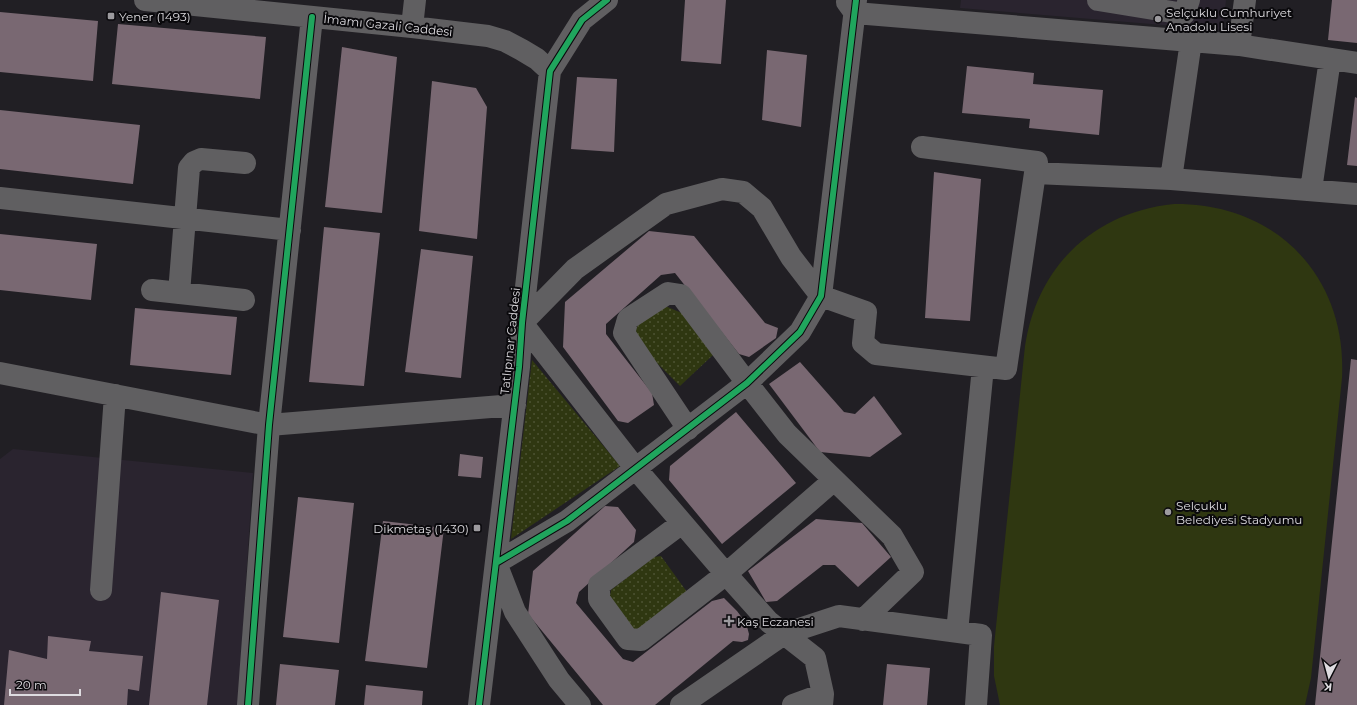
<svg xmlns="http://www.w3.org/2000/svg" width="1357" height="705" font-family="Montserrat,sans-serif">
  <defs>
    <pattern id="grass-dots" width="8" height="8" patternUnits="userSpaceOnUse"><rect width="8" height="8" fill="#2f3711"/><path d="M2 2h.1M6 6h.1" fill="none" stroke="#4d5333" stroke-width="1.8" stroke-linecap="round"/></pattern>
  </defs>
  <rect width="100%" height="100%" fill="#211f24"/>
  <path fill="#2a242f" d="M961 0H1226L1223 30 960 8Z
    M13 449 253 473 238 705H0V459Z"/>
  <path fill="url(#grass-dots)" d="M663 305 684 314 713 355 680 386 637 343 636 329 645 311Z
    M532 360 620 466 511 539Z
    M661 556 687 592 635 632 609 603 611 590 654 557Z"/>
  <path fill="#2f3711" d="M1174 204C1276 203 1347 276 1342 378L1311 678 1305 705H1000L994 676V646L1025 346C1037 266 1094 212 1174 204Z"/>
  <path fill="#796872" d="M685 0H726L721 64 681 61Z
    M1332 0H1357V43L1328 40Z
    M0 12 98 21 93 81 0 72Z
    M118 24 266 37 260 99 112 84Z
    M342 47 397 57 382 213 325 207Z
    M767 50 807 55 801 127 762 120Z
    M967 66 1034 73 1033 84 1103 90 1099 135 1029 128 1030 119 962 113Z
    M577 77 617 79 614 152 571 149Z
    M432 81 476 88 487 107 477 239 419 231Z
    M1355 97 1357 98V166L1347 165Z
    M0 110 140 125 133 184 0 169Z
    M934 172 981 179 970 321 925 318Z
    M324 227 380 233 364 386 309 382Z
    M649 231 694 236 765 323 778 328 776 338 749 357 739 354 675 273 661 275 606 324V334L652 393 654 405 628 423 618 421 563 347 565 302Z
    M0 234 97 244 91 300 0 290Z
    M421 249 473 256 461 378 405 372Z
    M135 308 237 317 231 375 130 365Z
    M1351 359 1357 360V705H1315Z
    M800 362 844 412 855 414 874 396 902 434 870 457 820 452 769 384Z
    M736 412 796 483 722 544 669 480 670 466Z
    M460 454 483 457 481 478 458 476Z
    M298 497 354 503 339 643 283 637Z
    M605 506 618 507 636 530 634 542 579 592 576 603 623 659 633 662 712 601 724 598 737 611 746 623 749 634 748 640 742 642 733 641 655 705H603L528 614 533 571Z
    M816 519 862 523 891 557 858 587 835 565H823L777 601 766 602 748 571Z
    M383 521 444 528 427 668 365 661Z
    M161 592 219 600 207 705H149Z
    M48 636 91 641 89 651 143 656 139 691 128 689 127 705H4L9 650 47 659Z
    M280 664 339 670 335 705H276Z
    M887 664 930 668 927 705H883Z
    M366 685 423 691 422 705H364Z"/>
  <g fill="none" stroke-linecap="round" stroke-linejoin="round">
    <path stroke="#605f61" stroke-width="22" d="M145 0 412 27 488 36 505 41 522 50 537 59 550 71
      M1098 0 1184 14 1189 0
      M847 2 855 13 1239 45 1357 63
      M412 27 415 0
      M1239 45 1245 0
      M922 147 1037 162 1035 173 1171 179 1357 194
      M1171 179 1191 41
      M1311 190 1330 59
      M0 198 290 230
      M152 290 244 300
      M179 293 189 168 194 162 201 159 245 163
      M0 373 269 425 515 405
      M688 429 624 333 628 319 668 293 681 295 747 383 787 434 892 536 913 572 863 620
      M682 523 599 585V599L628 639 641 640 726 574 834 480
      M101 590 115 395
      M957 632 983 367
      M248 705 269 425 312 17
      M479 705 519 367 522 323 550 71 582 20 607 0
      M580 705 559 680 515 612 496 563 567 521 747 383 800 332 821 296 856 0
      M681 705 784 634 839 616 981 635 976 705
      M793 705 823 694
      M822 705 823 694 815 658 769 622 726 574 636 469 522 323 575 269 666 204 722 189 743 192 762 208 791 257 821 296 866 312 863 343 876 354 1006 369 1035 173"/>
    <g stroke="#0a090c" stroke-width="8">
      <path id="cycleway" d="M496 563 567 521 747 383 800 332 821 296 856 0
        M248 705 269 425 312 17
        M479 705 519 367 522 323 550 71 582 20 607 0"/>
    </g>
    <use href="#cycleway" stroke="#20a55d" stroke-width="6"/>
  </g>
  <g fill="#9c9a9e" stroke="#0a090c" stroke-width="1.5">
    <rect x="107" y="12" width="8" height="8" rx="2"/>
    <circle cx="1158" cy="19" r="4"/>
    <circle cx="1168" cy="512" r="4"/>
    <rect x="473" y="524" width="8" height="8" rx="2"/>
    <path d="M727 615h4v4h4v4h-4v4h-4v-4h-4v-4h4z"/>
  </g>
  <g text-anchor="middle" dominant-baseline="central" stroke-width="4" stroke-linejoin="round" paint-order="stroke">
    <g font-size="12" fill="#dedce0" stroke="#0a090c" text-anchor="start">
      <text x="1166" y="12">Selçuklu Cumhuriyet<tspan x="1166" dy="14">Anadolu Lisesi</tspan></text>
      <text x="119" y="16">Yener (1493)</text>
      <text x="1176" y="505">Selçuklu<tspan x="1176" dy="14">Belediyesi Stadyumu</tspan></text>
      <text x="469" y="528" text-anchor="end">Dikmetaş (1430)</text>
      <text x="737" y="621">Kaş Eczanesi</text>
    </g>
    <g font-size="12" fill="#dedce0" stroke="#0a090c">
      <text transform="translate(388 25) rotate(6)">İmamı Gazali Caddesi</text>
      <text transform="translate(510 341) rotate(-84)">Tatlıpınar Caddesi</text>
    </g>
  </g>
  <g transform="translate(1329 677) rotate(186)" stroke="#0a090c" stroke-width="3" paint-order="stroke">
  <path d="M0-3L7 15L0 10L-7 15Z" fill="#dedce0"/>
  <text y="-6" font-size="11" font-weight="bold" text-anchor="middle" fill="#dedce0">K</text>
  </g>
  <path d="M10 689v6h70v-6" fill="none" stroke="#dedce0" stroke-width="2"/>
  <text x="16" y="689" font-size="12" fill="#dedce0" stroke="#0a090c" stroke-width="3" paint-order="stroke">20 m</text>
</svg>
